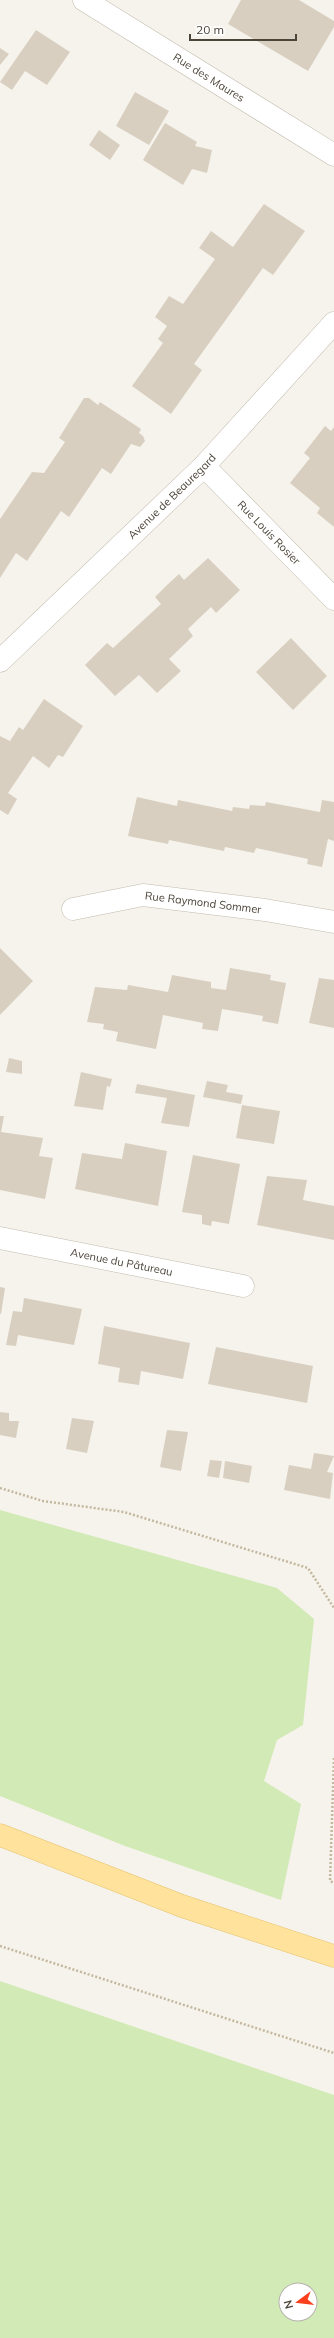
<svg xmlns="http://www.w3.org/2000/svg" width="334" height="2338" font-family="Mulish,sans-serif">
  <rect width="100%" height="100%" fill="#f6f3ec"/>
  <path fill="#d2eab5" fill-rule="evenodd" d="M0 1510 277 1588 314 1619 303 1725 277 1740 264 1781 301 1804 281 1900 125 1846 0 1796Z
    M0 1981 334 2095V2338H0ZM286 2290H310V2314H286Z"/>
  <path fill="#d8cfc1" d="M241 0H299L334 21V27L308 71 228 24Z
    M36 30 70 52 47 85 25 71 12 90 0 82Z
    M0 48 9 54 0 65Z
    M135 92 169 111 149 145 116 126Z
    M165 123 197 142 195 146 212 150 207 173 192 169 183 185 143 160Z
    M99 130 120 145 110 160 89 145Z
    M264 204 305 231 273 275 263 268 194 364 202 370 171 414 132 386 163 343 158 339 167 326 155 317 169 296 183 304 215 259 199 248 211 231 233 247Z
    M84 398H89L98 405 100 402 141 429 139 433 143 436 145 441 140 447 131 444 111 474 102 468 69 517 61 511 27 561 16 553 0 578V519L32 472 44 473 65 442 59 438Z
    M325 426 331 431 334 427V527L317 513 320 508 290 483 310 458 304 453Z
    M208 558 240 590 216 613 211 607 188 629 193 636 169 659 181 671 157 693 139 675 115 696 85 665 107 643 113 648 161 604 155 597 166 586 179 574 184 580Z
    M291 638 327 676 293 710 256 672Z
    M44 699 83 726 63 757 58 755 49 768 33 756 8 793 17 799 8 815 0 810V736L10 741 19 727 23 730Z
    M137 797 177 806 178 800 232 811 233 807 249 809 250 805 265 806 266 802 320 812 322 800 334 802V841L328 839 322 867 307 864 308 859 256 848 254 853 225 847 224 851 169 840 168 844 128 836Z
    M0 948 33 981 0 1015Z
    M230 968 271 975 270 980 286 983 278 1024 262 1021 263 1016 222 1009 218 1031 202 1029 203 1023 163 1015 156 1049 116 1041 118 1032 103 1029 104 1024 87 1022 95 987 127 990 128 985 168 992 172 975 211 982V988L226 990Z
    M319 978 334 980V1028L309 1023Z
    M9 1058 22 1061V1074L6 1072Z
    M81 1072 112 1079 110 1087 107 1086 103 1110 74 1106Z
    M207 1081 228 1085 226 1092 243 1095 241 1104 203 1097Z
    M137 1084 195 1095 189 1127 161 1123 167 1098 135 1093Z
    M242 1105 280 1111 274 1144 236 1138Z
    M0 1116H4L1 1132 43 1138 39 1156 53 1158 45 1199 0 1190Z
    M125 1143 167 1151 158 1206 75 1189 82 1153 122 1159Z
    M193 1155 240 1164 229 1224 212 1221 211 1226 202 1224V1215L182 1212Z
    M267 1176 307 1180 303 1200 334 1206V1240L257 1225Z
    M0 1287 5 1288 1 1314H0Z
    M24 1298 82 1309 74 1345 18 1335 16 1346 6 1345 13 1311 22 1312Z
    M104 1326 190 1343 183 1379 141 1371 139 1385 118 1382 120 1368 98 1364Z
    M216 1347 313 1366 307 1403 208 1384Z
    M0 1412 9 1413V1421H19L16 1438 0 1435Z
    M72 1418 94 1421 87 1453 66 1449Z
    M167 1430 188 1432 181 1471 160 1467Z
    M314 1453 334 1456 327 1472 333 1473 330 1499 284 1490 289 1465 311 1469Z
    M210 1460 222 1461 219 1478 207 1476Z
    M225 1461 252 1466 249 1483 223 1478Z"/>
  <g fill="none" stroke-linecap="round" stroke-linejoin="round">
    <g stroke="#c2bbae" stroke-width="23">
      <g id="minor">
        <path id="s1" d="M84 0 334 155"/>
        <path id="s2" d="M204 466 334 599"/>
        <path id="s3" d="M0 661 204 466 334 323"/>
        <path id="s4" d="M73 909 143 895 265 910 334 922"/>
        <path id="s5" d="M0 1238 243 1286"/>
      </g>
    </g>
    <g stroke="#e6c16a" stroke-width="23">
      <path id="major" d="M0 1835 182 1906 334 1956"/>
    </g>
    <path stroke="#c4b79f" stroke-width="2.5" stroke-dasharray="2 2" stroke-linecap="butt" d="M0 1488 43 1501 124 1512 308 1568 334 1608
      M334 1758 330 1881 334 1883
      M0 1946 334 2053"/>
    <use href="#minor" stroke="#fff" stroke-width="22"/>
    <use href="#major" stroke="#ffe39c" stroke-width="22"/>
  </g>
  <g text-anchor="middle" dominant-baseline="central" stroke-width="3" stroke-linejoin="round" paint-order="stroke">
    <g font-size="11" fill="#4b4439" stroke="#fff">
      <text stroke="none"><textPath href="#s1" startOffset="147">Rue des Maures</textPath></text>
      <text stroke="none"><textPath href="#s3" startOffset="238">Avenue de Beauregard</textPath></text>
      <text stroke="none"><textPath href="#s2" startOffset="93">Rue Louis Rosier</textPath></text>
      <text stroke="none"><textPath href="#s4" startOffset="132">Rue Raymond Sommer</textPath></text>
      <text stroke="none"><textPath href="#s5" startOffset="124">Avenue du Pâtureau</textPath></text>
    </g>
  </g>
  <g transform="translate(298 2302) rotate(255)"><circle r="19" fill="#ffffff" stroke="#b7b4b0"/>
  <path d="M0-3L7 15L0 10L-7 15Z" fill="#fc3f1d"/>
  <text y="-6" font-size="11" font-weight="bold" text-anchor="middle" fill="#4b4439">N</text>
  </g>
  <path d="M190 34v6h106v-6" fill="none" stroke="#4b4439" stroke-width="2"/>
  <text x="196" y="34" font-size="12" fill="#4b4439" stroke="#ffffff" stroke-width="3" paint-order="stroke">20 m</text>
</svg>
